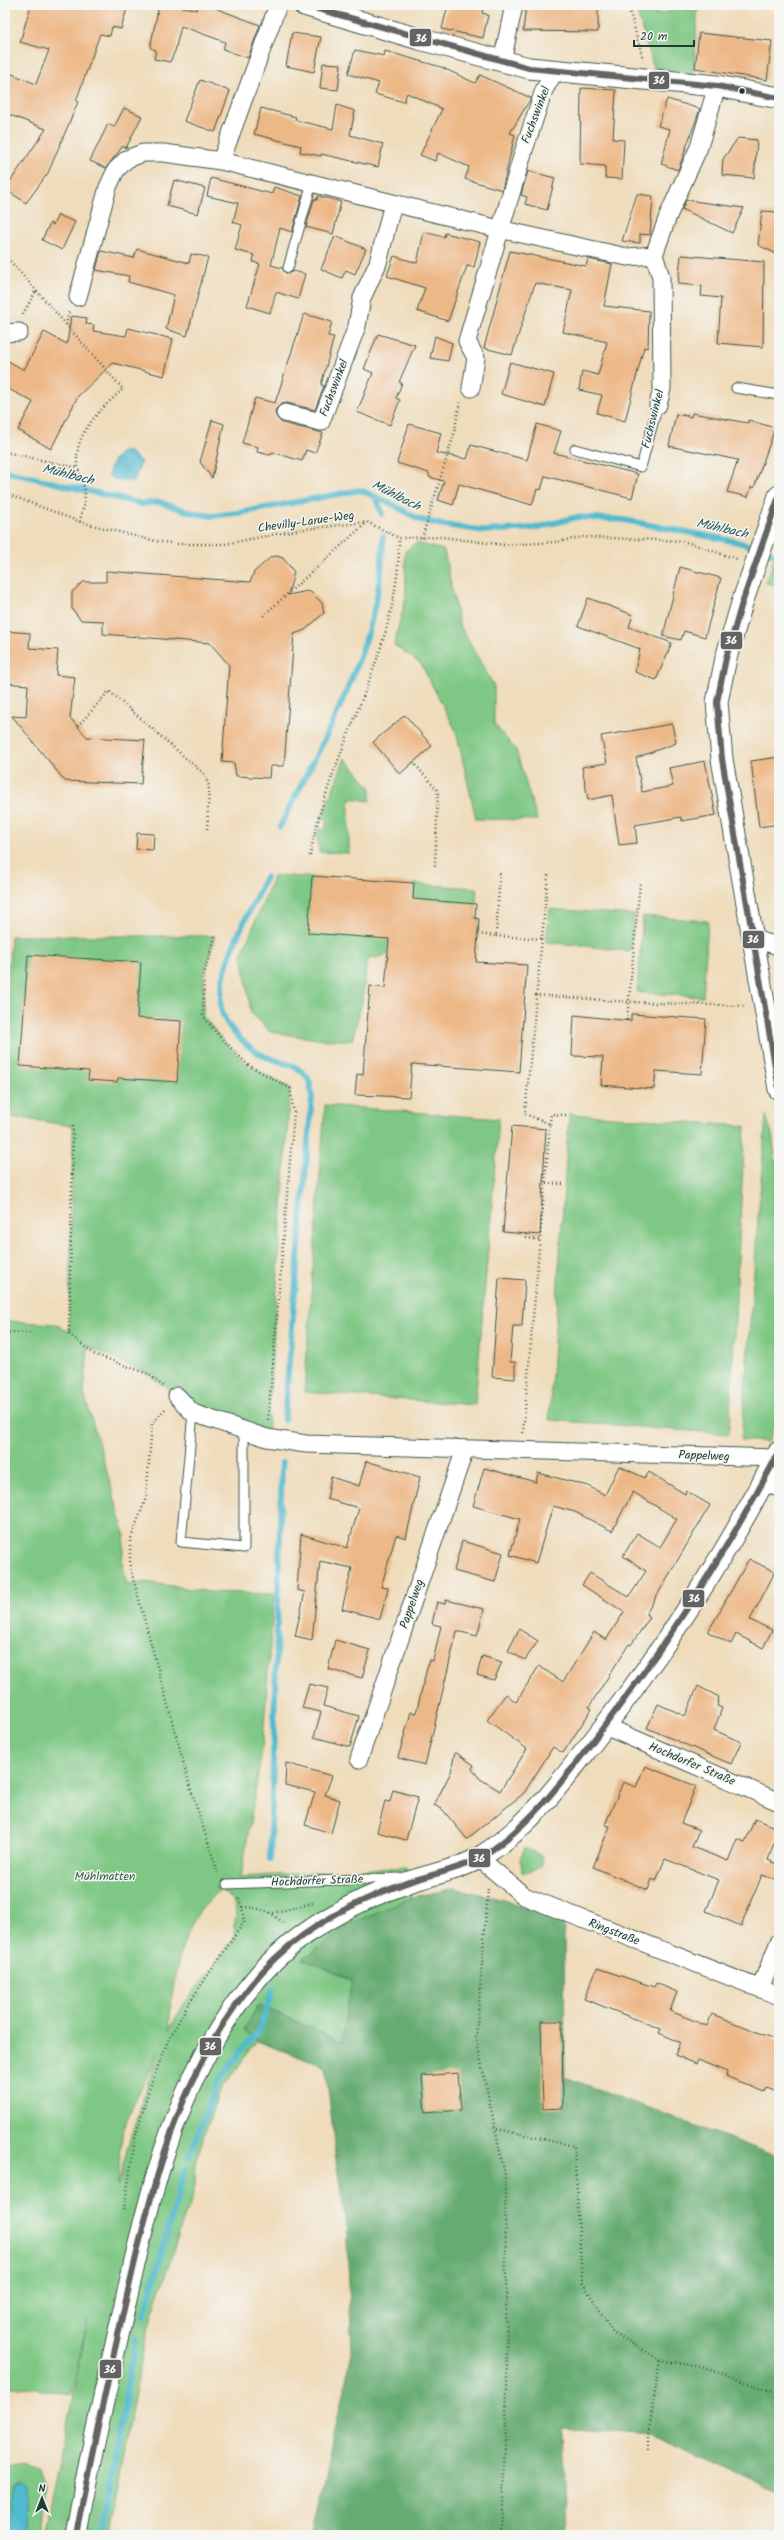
<svg xmlns="http://www.w3.org/2000/svg" width="784" height="2540" font-family="Kalam,sans-serif">
  <rect width="100%" height="100%" fill="#f6f6f2"/>
  <filter id="ink" filterUnits="userSpaceOnUse"><feTurbulence type="fractalNoise" baseFrequency=".025" numOctaves="2"/><feDisplacementMap in="SourceGraphic" scale="8" xChannelSelector="R" yChannelSelector="G"/><feConvolveMatrix kernelMatrix="1 2 1 2 8 2 1 2 1" color-interpolation-filters="sRGB"/></filter>
  <filter id="wash" filterUnits="userSpaceOnUse"><feTurbulence type="fractalNoise" baseFrequency=".012" numOctaves="4" result="noise"/><feDisplacementMap in="SourceGraphic" scale="16" xChannelSelector="R" yChannelSelector="G"/><feGaussianBlur stdDeviation="0.9" result="paint"/><feColorMatrix in="noise" values="0 0 0 0 0 0 0 0 0 0 0 0 0 0 0 0 0 1.4 0 .05"/><feComposite in="paint" operator="in"/></filter>
  <g filter="url(#wash)">
    <rect width="100%" height="100%" fill="#efdcbb"/>
    <path fill="#7ec784" stroke="#4e825c" fill-rule="evenodd" d="M655 5 657 15 671 11 670 5H698L693 76 654 68 636 9Z
      M416 543 444 550 459 624 494 686V724L516 750 537 820 476 819 456 731 421 664 394 645 406 596 405 551Z
      M778 547H779V586L766 583Z
      M345 758 371 788 370 801 349 798V853L319 852 317 836 319 829 325 830 327 821 321 819Z
      M274 875 477 888 475 918 479 919 477 950 464 949 463 961 387 955 367 960 362 1003 352 1040H323L270 1032 251 1013 242 954Z
      M550 909 634 915 630 951 546 942Z
      M643 916 708 921 703 997 637 992Z
      M11 936H215L204 975 203 1016 222 1039 248 1065 290 1088 267 1438 177 1396 148 1374 88 1346 84 1393 125 1534 122 1560 127 1585 146 1582 211 1592 274 1594 262 1751 241 1877 406 1867 412 1897 352 1923 304 1959 352 1980 342 2042 259 2005 244 2030 257 2041 218 2094 196 2161 195 2186 148 2327 107 2535H45L88 2319 71 2394 5 2385V1321L56 1324 69 1332 73 1126 12 1117C0 1060 7 995 11 936ZM215 1886 232 1899 236 1909 234 1938 182 2007 169 2030C171 1994 178 1940 200 1911 206 1904 213 1897 219 1891ZM158 2052 131 2135 117 2187 123 2128Z
      M325 1105 499 1119 475 1405 304 1392Z
      M569 1114 745 1126 729 1434 549 1420Z
      M766 1115 772 1134 779 1182V1412L768 1442 741 1440Z
      M525 1848 542 1856V1866L523 1873 520 1859Z
      M23 2464 39 2469 45 2486 40 2535H5V2467Z"/>
    <path fill="#66ac72" stroke="#427453" d="M455 1888 504 1900 564 1923 565 2077 779 2157V2491L648 2435 563 2428 567 2535H312L352 2352 346 2218 336 2162 326 2067 257 2041 244 2030 259 2005 341 2042 352 1980 303 1959 352 1923 412 1897Z"/>
    <path fill="#51bace" stroke="#387c81" d="M129 451 141 462 134 481C125 481 115 481 108 475 113 461 114 453 129 451Z
      M20 2482 26 2485 29 2495 25 2535H6L13 2485Z"/>
    <g fill="none" stroke-linecap="round" stroke-linejoin="round">
      <path stroke="#51bace" stroke-width="6" d="M5 471 126 500 142 504 159 502 189 512 212 516 244 512 360 490 390 503 418 519 438 524 485 531 535 528 577 517 624 520 738 542 779 556
        M375 496 382 514
        M280 827C325 736 383 641 383 537
        M266 877C249 913 218 965 221 1006 222 1025 249 1050 266 1057 279 1062 301 1065 308 1079 311 1084 311 1092 312 1097L284 1420
        M270 1859 282 1463
        M190 2156 218 2081 261 2027 273 1989
        M144 2315 185 2170
        M100 2535 136 2338"/>
    </g>
    <g id="blocks">
      <path fill="#edb887" d="M31 5H128L121 29 112 27 110 36 100 34 76 101 78 102 48 173 26 203 5 189 46 129 5 113V71L36 84 49 50 20 42Z
        M159 5H174L197 10 198 5H207L260 25 248 58 223 49 225 42 181 26 175 51 170 62 154 59 156 50 150 48Z
        M448 5H484L482 13 488 15 483 38 442 29Z
        M526 5H598V32L523 31Z
        M292 33 321 37 314 72 286 66Z
        M699 33 772 41 767 80 695 68Z
        M355 50 384 56 385 51 441 67 475 83 480 75 531 98 510 133 515 135 502 190 465 179 469 167 438 153 435 161 420 155 442 109 407 93 404 102 375 94 379 83 348 74Z
        M323 63 341 64 338 90 320 88Z
        M200 80 230 91 215 132 184 121Z
        M581 88 616 90 613 139 624 140 622 179 605 178V166L580 164Z
        M667 99 700 109 678 170 661 164 670 129 658 126Z
        M337 105 355 111 350 135 383 144 378 167 321 154V156L300 152 301 146 254 134 261 108 296 117 295 120 333 129Z
        M124 108 142 116 126 148 123 146 106 168 90 161 108 124 114 127Z
        M738 138 757 140 754 178 722 175 723 159Z
        M528 171 555 178 547 210 525 204 527 197 521 195Z
        M211 178 272 194 274 187 302 196 292 232 280 228 271 265 282 268 287 274 293 271 305 274 298 299 276 292 270 313 247 306 260 264 253 262 254 255 235 250 242 225 233 222 238 203 207 196Z
        M174 180 205 188 198 214 167 206Z
        M637 194 653 196 650 235 640 234V243L622 241Z
        M318 196 341 202 333 234 306 227 314 199 317 200Z
        M686 200 744 208 732 233 682 209Z
        M762 211 779 212V255L758 245Z
        M58 215 75 222 62 250 42 240 50 223 53 225Z
        M424 232 444 237 445 233 480 242 474 267 467 266 448 321 417 311 425 288 387 276 394 256 417 263Z
        M335 236 366 249 355 274 346 270 342 278 321 269Z
        M137 249 189 263 191 254 208 257 187 336 166 329 174 295 128 282 129 276 96 270 101 251 134 258Z
        M510 251 586 266 588 259 612 264 604 306 649 311 648 348 644 347 625 421 597 413 602 395 579 390 582 371 598 375 607 342 563 332 572 290 535 283 512 355 484 348Z
        M681 255 764 262 763 347 718 343 721 298 701 296 702 286 678 284Z
        M304 314 332 322 328 336 334 337 321 385 324 386 315 410 287 403 282 404 275 410 276 416 282 423 323 433 315 453 306 450 302 461 272 452 271 455 257 452 258 447 242 443 255 398 275 403Z
        M71 316 87 318 86 324 94 325 93 331 126 336 128 328 173 339 164 376 113 363 78 396 51 449 18 430 33 402 5 387V359L24 370 44 332 67 344Z
        M378 334 415 345 399 382 402 383 396 398 400 400 390 425 357 412 373 373 364 369Z
        M435 336 452 343 448 361 430 358Z
        M510 362 554 374 545 407 501 394Z
        M692 413 748 423V420L775 428 754 488 751 487 748 497 727 492 738 460 669 446 676 414 691 417Z
        M212 420 224 424 212 478 200 462Z
        M409 424 441 433 436 453 467 459 471 445 527 460 537 424 561 431 554 453 638 474 632 498 545 476 541 490 537 489 532 505 459 484 453 505 438 500 444 481 429 477V473L397 463Z
        M277 556 283 558 294 572 288 595 308 591 312 593 322 603 324 613 305 630 294 634 284 766H270L269 778 236 776 234 763 222 762 229 665 210 643 103 634V621L81 620 72 609V592L83 582H106V571L250 582 254 572 271 557Z
        M680 567 721 578 705 637 684 631 681 640 663 636Z
        M588 598 633 615 629 627 672 643 656 680 635 672 640 649 578 626Z
        M5 631 30 633 29 648 58 650 56 675 75 677 70 718 87 737 145 740 141 784 65 781 12 716 26 717 28 685 5 683Z
        M405 715 432 746 400 774 373 742Z
        M672 724 676 743 636 758 642 792 673 786 669 768 705 761 716 815 682 821 681 817 635 825 637 843 619 845 612 795 588 800 582 767 607 763 601 736Z
        M779 757V824L759 827 751 761Z
        M137 833 154 834 153 850 136 849Z
        M312 876 414 883 413 899 476 904 475 918 479 919 476 962 527 965 519 1072 412 1064 409 1097 355 1095 357 1074 363 1075 370 986 385 988 389 939 308 933Z
        M28 955 141 962 137 1018 181 1021 177 1082 118 1078 117 1082 88 1080 89 1071 20 1066Z
        M631 1014 706 1019 702 1074 656 1071 654 1089 601 1085 603 1057 572 1056 574 1015 631 1021Z
        M512 1126 546 1129 540 1235 503 1232Z
        M499 1278 525 1280 522 1326H513L510 1362H515V1379L492 1377Z
        M366 1461 420 1477 406 1538 396 1535 381 1587 388 1588 380 1619 342 1609 352 1568 320 1561 312 1640 295 1636 305 1592 297 1590 301 1534 347 1548 359 1508 327 1499 331 1477 359 1486Z
        M619 1466 645 1478 649 1472 685 1494 686 1491 710 1505 646 1614 650 1617 631 1645 629 1644 589 1707 592 1709 563 1753 553 1747 524 1793 467 1839 442 1809 434 1805 451 1772 455 1752 474 1765 472 1769 480 1779 500 1791 527 1749 487 1720 506 1694 516 1702 539 1666 563 1682 594 1632 606 1640 624 1612 582 1585 590 1573 629 1597 646 1571 623 1556 637 1533 660 1547 677 1519 633 1492 612 1531 575 1512 553 1506 536 1563 510 1555 520 1519 473 1506 484 1468 536 1482 538 1473 588 1486 605 1495Z
        M462 1541 503 1553 495 1582 454 1571Z
        M749 1559 775 1572 750 1620 772 1630 763 1648 736 1634 731 1644 708 1632Z
        M446 1600 484 1609 477 1636 457 1631 425 1765 398 1758 411 1712 416 1713 429 1660 433 1661 441 1626 432 1624 437 1602 445 1604Z
        M519 1629 538 1641 525 1660 508 1651Z
        M335 1640 370 1650 362 1678 328 1669Z
        M482 1656 502 1662 494 1680 477 1675Z
        M309 1684 328 1688 323 1706 359 1716 350 1747 314 1737 321 1712 302 1708Z
        M698 1686 719 1697 717 1706 722 1708 714 1730 741 1742 731 1764 647 1728 658 1704 685 1716Z
        M286 1763 332 1776 325 1795 340 1800 331 1833 305 1825 315 1792 285 1785Z
        M645 1766 696 1786 681 1823 699 1830 692 1847 728 1861 737 1839 745 1842 755 1819 779 1829 768 1860 779 1865V1881L762 1875 741 1926 706 1911 719 1880 665 1859 656 1881 652 1879 648 1890 593 1867 610 1826 605 1825 623 1782 636 1787Z
        M393 1790 418 1797 406 1840 377 1832 385 1801 390 1802Z
        M597 1968 654 1987 656 1983 677 1992 670 2011 707 2026 712 2014 779 2041V2093L767 2088 765 2092 735 2080 726 2076 727 2072 698 2060 696 2064 675 2055 680 2042 659 2033 661 2029 584 1999Z
        M541 2021H562L563 2108 543 2109Z
        M458 2073 461 2110 425 2113 422 2076Z"/>
    </g>
  </g>
  <g filter="url(#ink)">
    <use href="#blocks" fill-opacity="0" stroke="#3e5548" stroke-width="1"/>
    <g fill="none" stroke-linecap="round" stroke-linejoin="round">
      <g stroke="#3e5548" stroke-width="11">
        <path id="service" d="M288 268 312 183
          M736 388 779 395
          M575 449 641 467 658 405
          M193 1413 181 1542 244 1548V1430
          M227 1884 398 1878 400 1880"/>
      </g>
      <g stroke="#3e5548" stroke-width="19">
        <path id="minor" d="M502 62 514 5
          M221 161 278 5
          M78 297 108 187 116 170 127 159 143 153H164L221 161 499 229 627 257 654 255
          M5 333 19 332
          M471 388 476 358 467 341 524 150 544 90 555 71
          M658 405 662 389 661 277 654 255 668 216 699 147 717 86
          M285 413 321 422 357 326 362 298 378 263 393 203
          M752 939 779 946
          M177 1396 193 1413 267 1438 306 1444 776 1458
          M763 1482 779 1488
          M605 1726 779 1802
          M359 1759 465 1449
          M479 1858 524 1896 779 1996
          M760 1988 779 1942"/>
      </g>
      <g stroke="#3e5548" stroke-width="23">
        <path id="tertiary" d="M304 5 419 39 529 68 717 86 779 98
          M779 496 742 603 726 658 717 702 722 759 779 1089
          M76 2535C88 2463 105 2393 121 2322 149 2198 175 2070 262 1972 299 1931 353 1901 406 1883 431 1874 460 1870 482 1856 527 1828 559 1785 591 1744 662 1653 727 1555 779 1452"/>
      </g>
      <path stroke="#3e5548" stroke-width="2.5" stroke-dasharray="1 3" stroke-linecap="butt" d="M628 5 643 59
        M630 8 640 5
        M5 255 123 389C101 409 71 435 78 468 80 477 85 485 85 495 85 503 81 513 80 522
        M23 314 36 291
        M66 325 69 312
        M683 414 691 415
        M5 452 78 468
        M5 493 80 522 155 541 179 544H225L297 530 367 522 399 538 442 537 504 545 556 542 583 537 683 541 737 559
        M422 538 454 434 460 402
        M263 616 366 523
        M78 726 109 691 204 774 209 786 207 830
        M413 762 438 791 435 866
        M310 856C329 747 401 651 399 538
        M478 934 496 936 500 871
        M215 936 204 975 203 1016 222 1039 248 1065 290 1088 294 1113 268 1420
        M496 936 543 939
        M535 995 629 1002 744 1006
        M627 1020 640 883
        M550 1124 551 1114 566 1115
        M73 1126 69 1334 94 1354 148 1374 163 1386
        M546 1183 563 1184
        M526 1234V1238L542 1240
        M5 1332 30 1333
        M165 1409 152 1424 146 1498 130 1541V1567L191 1790 218 1873
        M523 1433 550 1124 525 1114 548 875
        M488 1889 476 2038 505 2175 507 2387 502 2535
        M242 1907C261 1908 271 1911 284 1924
        M273 1913 313 1903
        M497 2129 574 2146 582 2282 613 2332 660 2360 701 2367 779 2394
        M124 2210 135 2139 149 2089 168 2041 187 2006 244 1922 242 1907 238 1897
        M648 2449V2435L660 2360"/>
      <use href="#service" stroke="#fff" stroke-width="9"/>
      <use href="#minor" stroke="#fff" stroke-width="17"/>
      <use href="#tertiary" stroke="#fff" stroke-width="21"/>
      <g stroke="#f6f6f2" stroke-width="9">
        <path id="bus-1" d="M304 5 529 68 717 86 779 98
          M779 496 742 603 726 658 717 702 722 759 779 1089
          M76 2535C89 2463 105 2393 121 2322 149 2199 176 2069 262 1972 300 1929 353 1902 406 1883 431 1874 459 1870 483 1856 531 1825 565 1778 599 1733 667 1644 727 1551 779 1452"/>
      </g>
      <use href="#bus-1" stroke="#646363" stroke-width="6"/>
    </g>
  </g>
  <circle fill="#1f3d34" stroke="#f6f6f2" stroke-width="1.5" cx="742" cy="91" r="3.5"/>
  <g text-anchor="middle" dominant-baseline="central" stroke-width="3" stroke-linejoin="round" paint-order="stroke">
    <g font-size="12" fill="#1f3d34" stroke="#f6f6f2">
      <text transform="translate(536 115) rotate(-69)">Fuchswinkel</text>
      <text transform="translate(334 388) rotate(-69)">Fuchswinkel</text>
      <text transform="translate(653 419) rotate(-76)">Fuchswinkel</text>
      <text transform="translate(306 522) rotate(-8)">Chevilly-Larue-Weg</text>
      <text transform="translate(704 1456) rotate(2)">Pappelweg</text>
      <text transform="translate(412 1604) rotate(-71)">Pappelweg</text>
      <text transform="translate(692 1764) rotate(23)">Hochdorfer Straße</text>
      <text transform="translate(317 1881) rotate(-2)">Hochdorfer Straße</text>
      <text transform="translate(614 1932) rotate(21)">Ringstraße</text>
    </g>
    <g font-size="12" fill="#376048" stroke="#f6f6f2">
      <text x="105" y="1876">Mühlmatten</text>
    </g>
    <g font-size="13" font-style="italic" fill="#2c5c5a" stroke="#f6f6f2">
      <text transform="translate(68 475) rotate(14)">Mühlbach</text>
      <text transform="translate(396 496) rotate(27)">Mühlbach</text>
      <text transform="translate(722 529) rotate(13)">Mühlbach</text>
    </g>
  </g>
  <g stroke="#f6f6f2" stroke-width="1.5">
    <rect x="409" y="28" width="23" height="19" rx="4" fill="#646363"/>
    <rect x="648" y="71" width="22" height="19" rx="4" fill="#646363"/>
    <rect x="720" y="631" width="23" height="19" rx="4" fill="#646363"/>
    <rect x="742" y="930" width="23" height="19" rx="4" fill="#646363"/>
    <rect x="682" y="1589" width="23" height="19" rx="4" fill="#646363"/>
    <rect x="468" y="1848" width="23" height="20" rx="4" fill="#646363"/>
    <rect x="199" y="2037" width="23" height="19" rx="4" fill="#646363"/>
    <rect x="99" y="2359" width="23" height="20" rx="4" fill="#646363"/>
  </g>
  <g font-size="11" text-anchor="middle" font-weight="bold" fill="#fff">
    <text x="421" y="42">36</text>
    <text x="659" y="84">36</text>
    <text x="731" y="644">36</text>
    <text x="753" y="943">36</text>
    <text x="694" y="1602">36</text>
    <text x="479" y="1862">36</text>
    <text x="210" y="2050">36</text>
    <text x="110" y="2373">36</text>
  </g>
  <rect width="784" height="2540" fill="none" stroke="#f6f6f2" stroke-width="20"/>
  <g transform="translate(42 2498)" stroke="#f6f6f2" stroke-width="3" paint-order="stroke">
  <path d="M0-3L7 15L0 10L-7 15Z" fill="#1f3d34"/>
  <text y="-6" font-size="11" font-weight="bold" text-anchor="middle" fill="#1f3d34">N</text>
  </g>
  <path d="M634 40v6h60v-6" fill="none" stroke="#1f3d34" stroke-width="2"/>
  <text x="640" y="40" font-size="12" fill="#1f3d34" stroke="#f6f6f2" stroke-width="3" paint-order="stroke">20 m</text>
</svg>
